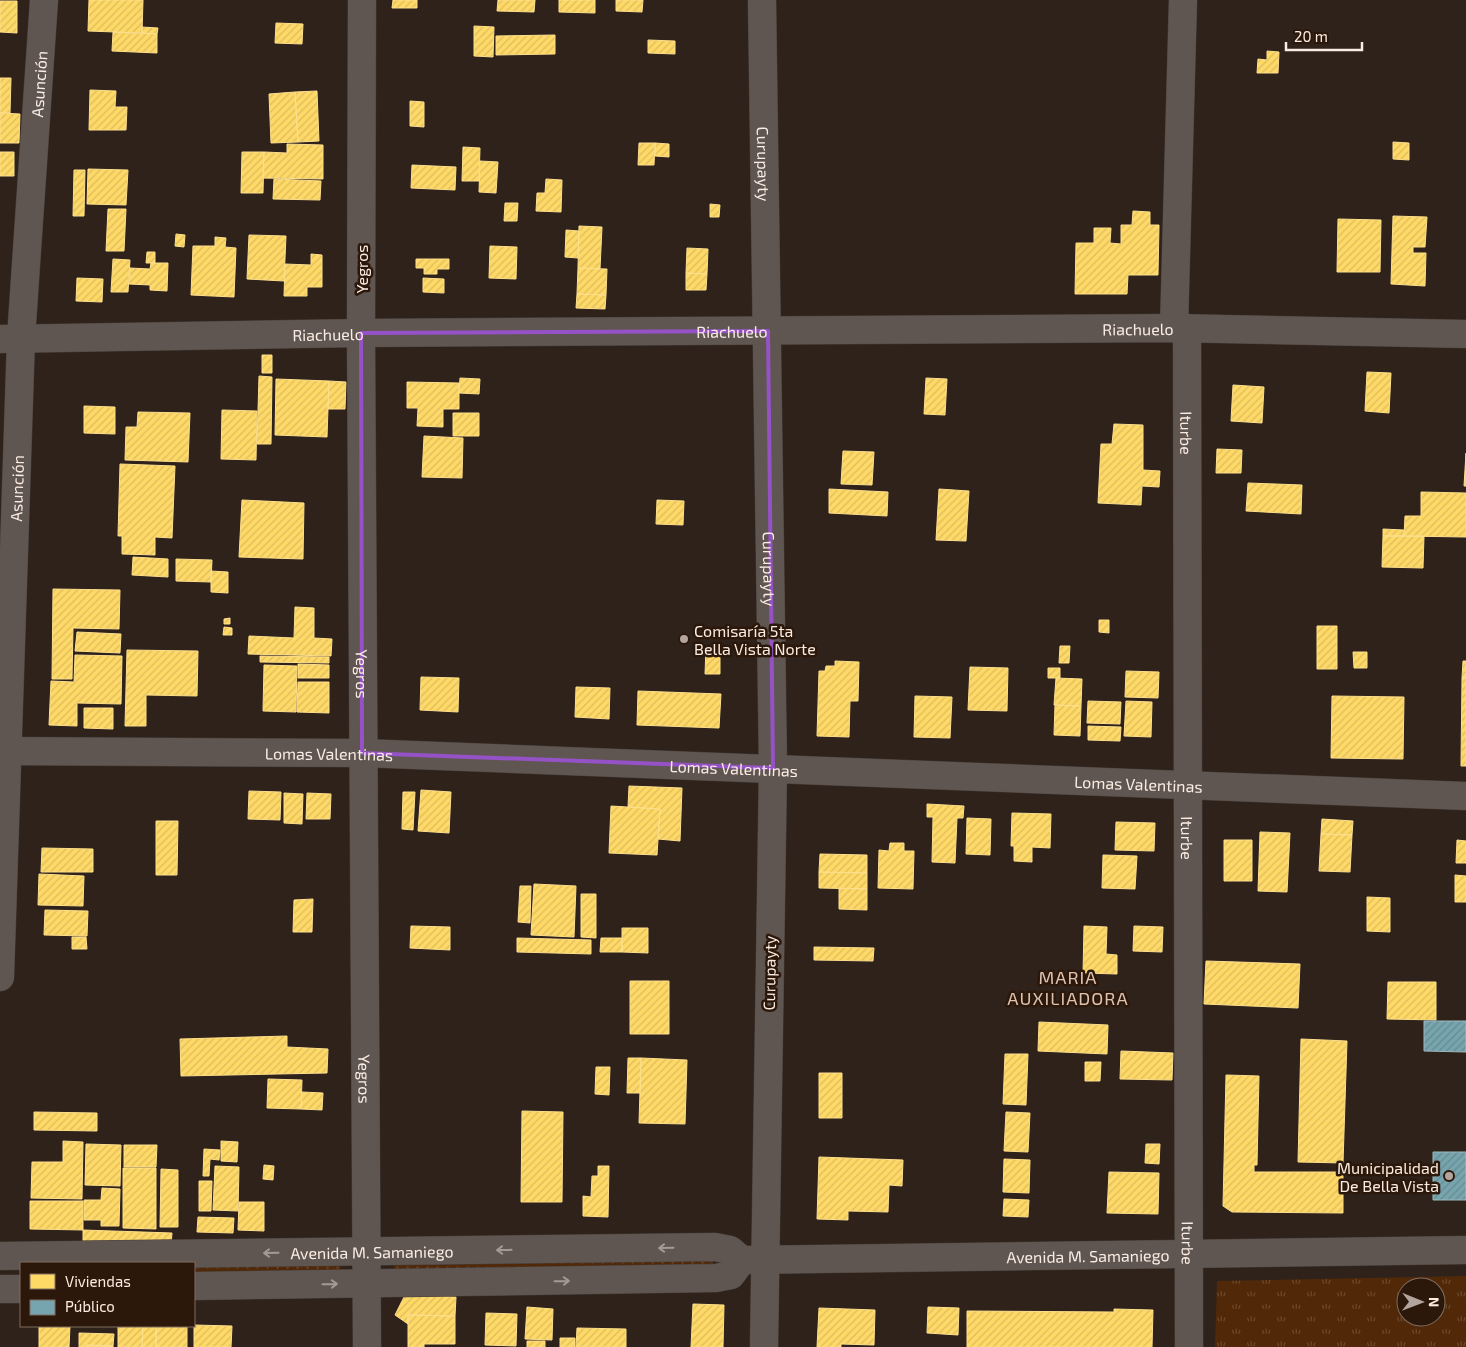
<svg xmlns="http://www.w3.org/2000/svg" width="1466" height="1347" font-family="'Exo 2',sans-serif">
  <defs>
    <pattern id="grass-dots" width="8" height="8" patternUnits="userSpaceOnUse" patternTransform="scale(1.25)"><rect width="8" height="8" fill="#512908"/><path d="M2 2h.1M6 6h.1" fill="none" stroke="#6b482c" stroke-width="1.8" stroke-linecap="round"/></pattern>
    <pattern id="park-tufts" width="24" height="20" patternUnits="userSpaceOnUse" patternTransform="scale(1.25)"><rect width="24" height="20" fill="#512908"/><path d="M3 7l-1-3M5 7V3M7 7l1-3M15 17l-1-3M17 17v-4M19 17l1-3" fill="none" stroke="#6b482c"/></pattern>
    <pattern id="homes-hatch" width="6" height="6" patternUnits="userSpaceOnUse" patternTransform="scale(1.25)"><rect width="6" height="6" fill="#ffd966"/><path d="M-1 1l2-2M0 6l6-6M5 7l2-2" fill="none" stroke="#dbbc5f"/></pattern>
    <pattern id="public-hatch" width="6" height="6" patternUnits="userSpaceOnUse" patternTransform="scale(1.25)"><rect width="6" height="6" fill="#76a5af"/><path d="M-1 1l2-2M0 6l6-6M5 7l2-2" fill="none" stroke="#69898f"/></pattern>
  </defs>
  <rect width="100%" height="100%" fill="#2e221b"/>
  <path fill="url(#grass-dots)" d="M712 1260 713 1266 393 1270 395 1264Z
    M340 1264 341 1271 194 1277V1265Z"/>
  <path fill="url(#park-tufts)" fill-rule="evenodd" d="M1466 1276V1347H1215L1217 1281ZM1406 1287H1436V1317H1406Z"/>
  <path fill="url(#homes-hatch)" stroke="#fedf8c" d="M89 0H143L142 33 88 31Z
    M393 0H417V8H392Z
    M498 0H535L534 12 497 11Z
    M559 0H595V13L559 12Z
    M616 0H643L642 12 616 11Z
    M0 1H17V33L0 32Z
    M276 23 303 24 302 44 275 43Z
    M474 26 494 27 493 57 474 56Z
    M142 27 158 28 157 34 142 33Z
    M113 32 157 34V53L112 51Z
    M555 35V54L496 55V36Z
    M648 40 675 41V54L648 53Z
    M1267 51 1279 52 1278 73H1257L1258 59 1267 60Z
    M0 78H11L10 113H0Z
    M90 90 116 91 115 107H127L126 130H89Z
    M317 91 319 141 298 142 295 92Z
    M295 92 298 142 271 143 269 94Z
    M410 101 424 102V127L410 126Z
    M0 113 20 114 19 143H0Z
    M1393 142 1409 143V160L1393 159Z
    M639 143H655L654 165H638Z
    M655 143 669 144V157L655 156Z
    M287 144 323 145V179L263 178 264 152 287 153Z
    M463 147 480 148 479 181H462Z
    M0 152H14V176H0Z
    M242 152H264L263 193H241Z
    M480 161 498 162 496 193 479 192Z
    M412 165 456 167 455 190 411 188Z
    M88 169 128 170 126 205 87 204Z
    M74 170H85L84 216H73Z
    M274 179 321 181 320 200 273 199Z
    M546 179 562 180 561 212 536 211 537 193H545Z
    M505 203H518L517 221H504Z
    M710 204 720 205 719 217H710Z
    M108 209H126L124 251H106Z
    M1133 211 1150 212V225H1159L1158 275H1128L1127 294H1075L1076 243H1094V228H1111L1110 243 1121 244V225H1132Z
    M1393 216 1427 217 1425 247H1413V253H1426L1425 286 1391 284Z
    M1338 219 1381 220 1380 272H1337Z
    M579 226 602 227 600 269 578 268Z
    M566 230 579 231 578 258 565 257Z
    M176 234 185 235 184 247 175 246Z
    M249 235 286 236 284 281 247 279Z
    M215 237 226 238 225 247 236 248 234 297 191 295 193 246H215Z
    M490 246 517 247 516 279 489 278Z
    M687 248 708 249 707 274 686 273Z
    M147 252H155V263H146Z
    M311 254 322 255V287H307V296H284L285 264 311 265Z
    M113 259 130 260 128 292H111Z
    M416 259H449V269H437V274H424V268H416Z
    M151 263H168L167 291 150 290V285L129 284 130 268 150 269Z
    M578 268 607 269 606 295 577 294Z
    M686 273 707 274 706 290H686Z
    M77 278 103 279 102 302 76 301Z
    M423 278 444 279V293L423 292Z
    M577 294 606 295 605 309 576 308Z
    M262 355H272V373H262Z
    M1367 372 1391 373 1389 413 1365 411Z
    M259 376 272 377 271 444H257Z
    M460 378 480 379 479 394 459 393Z
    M926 378 947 379 945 415 924 414Z
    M276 379 329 381 327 437 275 435Z
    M329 381 346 382 345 409H328Z
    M407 382 459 383V409H443V427L417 426 418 408H407Z
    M1233 385 1264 387 1262 423 1231 421Z
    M84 406 115 407V434L84 433Z
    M222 410 257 411 256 460 221 459Z
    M138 412 190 413 188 462 125 460 126 427H137Z
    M453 413H479V436H453Z
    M1114 424 1143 425V470L1160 471 1159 487 1142 486 1141 505 1098 503 1101 444H1112Z
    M424 436 463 438 462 478 422 477Z
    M1217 449 1242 450 1241 473H1216Z
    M843 451 874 452 872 485 841 484Z
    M1466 453V486H1464Z
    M120 464 175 466 172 538 155 537V555L122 554V536H118Z
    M1248 483 1302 485 1301 514 1246 511Z
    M829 489 888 492 887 516 829 513Z
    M939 489 969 491 966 541 936 540Z
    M1421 492 1466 493V537L1404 536 1405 516H1421Z
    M242 500 304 503 303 559 239 557Z
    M657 500 684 501 683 525 656 524Z
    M1383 529 1404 530V536H1383Z
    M1383 536H1424L1423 568 1382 567Z
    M133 557 168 559V577L132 575Z
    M176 559 212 560 211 582 176 581Z
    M211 571 228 572V593L211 592Z
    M53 589 120 590 119 629 73 628 72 679H52Z
    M295 607 314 608V638L332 639 331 656 248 654 249 636 294 638Z
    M230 618V624H224V619Z
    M1099 620H1109V633L1099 632Z
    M1317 626H1337V669H1317Z
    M224 627 232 628V635H223Z
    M77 632 121 634 120 653 75 651Z
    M1060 646H1070L1069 663H1059Z
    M706 648H720V674H705Z
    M127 650 198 651 197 696 146 695V726H125Z
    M1353 652H1367V668H1354Z
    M75 655 122 656 121 704 77 703V726L49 725 51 681 74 682Z
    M260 656 329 657V663L260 662Z
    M835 661 859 662 858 701H850L849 737 817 736 819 671H825L826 666H835Z
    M1463 661H1466V678H1462Z
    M298 664 329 665V678H298Z
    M264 665 297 666 296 712 263 711Z
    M970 667 1008 668 1007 711 968 710Z
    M1048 668H1060V678H1048Z
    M1126 671 1159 672 1158 698 1125 697Z
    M421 677 459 678 458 712 420 710Z
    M1056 678 1082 679 1081 706 1054 705Z
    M1462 678H1466V766H1461Z
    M298 682H329V713L297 712Z
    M576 687 610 688 609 719 575 717Z
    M638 691 721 694 719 728 637 725Z
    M915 696 952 697 950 738 914 737Z
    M1332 696 1404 697 1403 759 1331 758Z
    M1088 701 1121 702 1120 724 1087 723Z
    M1126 701 1152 702 1151 737 1124 736Z
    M1055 705 1081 706 1080 736 1054 735Z
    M84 708H113V729L84 728Z
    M1088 726 1121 727 1120 741 1088 740Z
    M629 786 682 788 680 841 658 839 660 809 628 807Z
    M421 790 451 792 449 833 418 831Z
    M249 791 281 792 280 820 248 819Z
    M403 792H415L413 830 402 829Z
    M284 793 303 794 302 824 284 823Z
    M307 793 331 794 330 819H306Z
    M927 804 964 806 963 818H957L955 863 932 862 933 817H927Z
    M611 806 660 809 657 855 609 853Z
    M1012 813 1051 814 1050 848 1032 847V862L1014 861V846H1011Z
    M967 818 991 819 990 855 966 854Z
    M1322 819 1353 821 1352 835 1321 834Z
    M156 821H178L177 875H156Z
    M1116 822 1155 823 1154 851 1115 850Z
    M1260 832 1290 833 1287 892 1258 891Z
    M1321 834 1352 835 1350 872 1319 871Z
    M1224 840H1252V881H1224Z
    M1457 840 1466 841V863H1456Z
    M890 843H904V851H914L913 889 878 888 879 850 889 851Z
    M42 848 93 849V872H41Z
    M820 854 867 855V873L819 872Z
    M1103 855 1137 856 1135 889 1102 888Z
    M819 872 867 873V889L819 888Z
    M39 874 84 876 83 906 38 905Z
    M1455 875 1466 876V902H1455Z
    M534 884 576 886 574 937 531 935Z
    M520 886H531L530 923 518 922Z
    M839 888 867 889V910L839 909Z
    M581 894H596V938L581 937Z
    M1367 897 1390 898V932L1367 931Z
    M313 899 312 932H293L294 900Z
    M45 910 88 911 87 936 44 935Z
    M411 926 450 927V950L410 948Z
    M1084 926 1107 927 1106 954 1117 955V974L1083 973Z
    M1134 926 1163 927 1162 952 1133 951Z
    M622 928H648V953L622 952Z
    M72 937H86L87 949H72Z
    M517 938 591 940V954L517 952Z
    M601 938H622V952H600Z
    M814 947 874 948 873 961 814 960Z
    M1206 961 1300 964 1298 1008 1204 1004Z
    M630 981H669V1034H630Z
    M1388 982H1436V1020L1387 1019Z
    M1039 1022 1108 1025 1107 1054 1038 1051Z
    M287 1036V1047L328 1049 327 1073 181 1076 180 1039Z
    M1301 1039 1347 1041 1343 1163 1298 1162Z
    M1121 1051 1173 1053 1172 1080 1120 1079Z
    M1005 1054H1028L1026 1105 1003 1104Z
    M628 1058H641L640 1093H627Z
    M641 1058 687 1060 685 1124 639 1123Z
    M1085 1062H1101L1100 1081H1085Z
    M596 1067H610L609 1095 595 1094Z
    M819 1073H842V1118H819Z
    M1226 1075 1259 1076 1257 1165H1254V1172H1343V1213L1232 1212 1223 1206Z
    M268 1079 302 1080 301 1109 267 1108Z
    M302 1092 323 1093 322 1110 301 1109Z
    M522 1111 563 1112 562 1202H521Z
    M34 1112 97 1113V1131L34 1130Z
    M1006 1112 1030 1113 1028 1152 1004 1151Z
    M63 1141 83 1142 82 1199 31 1198 32 1162H63Z
    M221 1141 238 1142 237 1162 221 1161Z
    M86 1144 121 1145 120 1186 85 1185Z
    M1146 1144H1160L1159 1164 1145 1163Z
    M124 1145H157L156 1167H124Z
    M204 1149 220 1150 219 1160 210 1159 209 1176H203Z
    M819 1157 903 1160 902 1186 889 1185 888 1212 848 1211V1220L817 1219Z
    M1004 1159 1030 1160 1029 1193 1003 1192Z
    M264 1165 274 1166 273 1180 263 1179Z
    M215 1166 239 1167 238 1211 213 1210Z
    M598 1166H609L608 1217 583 1216V1196L591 1197 592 1176H598Z
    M123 1168H156V1229L123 1228Z
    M161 1169 178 1170V1227H160Z
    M1109 1172 1159 1173 1158 1214 1107 1213Z
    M199 1181H212L211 1211H199Z
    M102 1188 120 1189 119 1226H101V1220H84V1200H101Z
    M1004 1199 1029 1200 1028 1217 1003 1216Z
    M30 1201H83V1230L30 1229Z
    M239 1202H264V1231L238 1230Z
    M198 1217 234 1218 233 1233 197 1232Z
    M83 1230 172 1233 171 1245 83 1242Z
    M405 1295 456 1297 455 1316 408 1315V1324L395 1315Z
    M693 1304 724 1305 723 1347H691Z
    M527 1307 553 1309 552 1340 525 1339Z
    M928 1307 959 1308 958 1335 927 1333Z
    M819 1308 875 1310 874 1345 841 1344V1347H817Z
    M1114 1309 1153 1310 1152 1347H967V1311L1114 1312Z
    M486 1313 517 1314 516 1346 485 1345Z
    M408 1315 455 1316V1344H424V1347H408Z
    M194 1325 232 1326 231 1347H194Z
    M39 1326H70L69 1347H39Z
    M118 1326H143L142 1347H118Z
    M143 1326H156V1347H142Z
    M156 1326H187V1347H156Z
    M577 1328 626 1329V1347H576Z
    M79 1333 114 1334 113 1346 87 1345V1347H79Z
    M560 1338H575V1347H560Z
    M527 1341H545V1347H527Z
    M87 1345 113 1346V1347H87Z"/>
  <path fill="url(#public-hatch)" stroke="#9ebabf" d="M1424 1021H1466V1052L1424 1051Z
    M1433 1152H1466V1200H1433Z"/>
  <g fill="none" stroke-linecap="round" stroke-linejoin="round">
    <g stroke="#473d38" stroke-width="29">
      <g id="street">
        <path id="s1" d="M362 0 361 333 367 1347"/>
        <path id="s2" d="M762 0 773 768 764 1347"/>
        <path d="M1174 328 1183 0"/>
        <path id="s3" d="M1187 328 1189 1347"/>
        <path id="s4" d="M0 339 361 333 1174 328 1466 334"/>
        <path id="s5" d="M0 751 362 753 1466 796"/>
        <path id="s6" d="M0 977 21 338 44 0"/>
        <path id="s7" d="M0 1256 715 1247 730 1250 742 1260 1466 1250"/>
        <path d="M194 1286 716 1278 731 1275 742 1260"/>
        <path d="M0 1289H21"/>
      </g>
    </g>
    <use href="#street" stroke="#5f5651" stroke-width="28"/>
  </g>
  <defs><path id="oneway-shaft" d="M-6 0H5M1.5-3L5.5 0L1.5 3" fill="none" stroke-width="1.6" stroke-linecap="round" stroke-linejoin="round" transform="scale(1.25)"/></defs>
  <g stroke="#a59a93">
    <use href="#oneway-shaft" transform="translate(666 1248) rotate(179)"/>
    <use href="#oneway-shaft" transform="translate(504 1250) rotate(179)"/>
    <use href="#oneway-shaft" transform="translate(271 1253) rotate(179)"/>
    <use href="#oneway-shaft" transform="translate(562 1281) rotate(-1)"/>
    <use href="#oneway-shaft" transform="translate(330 1284) rotate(-1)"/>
  </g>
  <path fill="none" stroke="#9552c6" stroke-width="4" stroke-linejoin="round" d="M768 331 773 768 362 753 361 333Z"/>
  <g fill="#b3a59d" stroke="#2c180a" stroke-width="2">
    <circle cx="684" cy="639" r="5"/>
    <circle cx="1449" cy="1176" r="5"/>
  </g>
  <g text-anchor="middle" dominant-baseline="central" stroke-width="5" stroke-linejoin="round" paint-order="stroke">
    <g font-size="16" fill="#fbece3" stroke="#2c180a">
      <text stroke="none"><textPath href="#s6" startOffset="894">Asunción</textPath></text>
      <text stroke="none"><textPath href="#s2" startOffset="164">Curupayty</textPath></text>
      <text transform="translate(361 269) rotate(-90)">Yegros</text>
      <text stroke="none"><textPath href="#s4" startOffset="1138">Riachuelo</textPath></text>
      <text stroke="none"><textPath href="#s4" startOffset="732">Riachuelo</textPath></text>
      <text stroke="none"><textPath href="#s4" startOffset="328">Riachuelo</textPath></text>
      <text stroke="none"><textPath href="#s3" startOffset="105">Iturbe</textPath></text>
      <text stroke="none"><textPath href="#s6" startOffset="489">Asunción</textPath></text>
      <text stroke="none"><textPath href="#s2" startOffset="569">Curupayty</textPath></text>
      <text stroke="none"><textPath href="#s1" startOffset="674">Yegros</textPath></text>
      <text stroke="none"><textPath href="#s5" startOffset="329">Lomas Valentinas</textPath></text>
      <text stroke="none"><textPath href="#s5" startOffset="734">Lomas Valentinas</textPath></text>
      <text stroke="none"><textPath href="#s5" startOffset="1139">Lomas Valentinas</textPath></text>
      <text stroke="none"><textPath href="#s3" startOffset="510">Iturbe</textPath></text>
      <text transform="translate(769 973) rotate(-89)">Curupayty</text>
      <text stroke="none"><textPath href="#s1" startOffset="1079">Yegros</textPath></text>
      <text stroke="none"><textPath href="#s3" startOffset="915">Iturbe</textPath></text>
      <text stroke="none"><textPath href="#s7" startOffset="372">Avenida M. Samaniego</textPath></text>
      <text stroke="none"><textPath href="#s7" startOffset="1092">Avenida M. Samaniego</textPath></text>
    </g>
    <g font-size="16" fill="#fbece3" stroke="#2c180a" text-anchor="start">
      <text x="694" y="630">Comisaría 5ta<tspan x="694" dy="18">Bella Vista Norte</tspan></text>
      <text x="1439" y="1167" text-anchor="end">Municipalidad<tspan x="1439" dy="18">De Bella Vista</tspan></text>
    </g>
    <g font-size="18" letter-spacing="1" fill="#dec2b0" stroke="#2c180a">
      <text x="1068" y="977">MARIA<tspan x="1068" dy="21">AUXILIADORA</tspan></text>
    </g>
  </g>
  <rect x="20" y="1262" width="175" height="65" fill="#2c180a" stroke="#7f6d61"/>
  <rect x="30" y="1274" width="25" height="15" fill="#ffd966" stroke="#7f6d61"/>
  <text x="65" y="1287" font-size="15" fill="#fbece3">Viviendas</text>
  <rect x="30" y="1300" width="25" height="15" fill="#76a5af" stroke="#7f6d61"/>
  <text x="65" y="1312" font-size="15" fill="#fbece3">Público</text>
  <g transform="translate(1421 1302) rotate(91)"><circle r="24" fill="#2c180a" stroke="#7f6d61"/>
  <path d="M0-4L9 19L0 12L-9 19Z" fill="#b3a59d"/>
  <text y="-8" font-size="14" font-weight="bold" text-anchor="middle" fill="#fbece3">N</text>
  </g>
  <path d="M1286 42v8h76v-8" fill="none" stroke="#fbece3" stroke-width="2.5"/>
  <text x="1294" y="42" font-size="15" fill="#fbece3" stroke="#2c180a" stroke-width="4" paint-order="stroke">20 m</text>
</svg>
